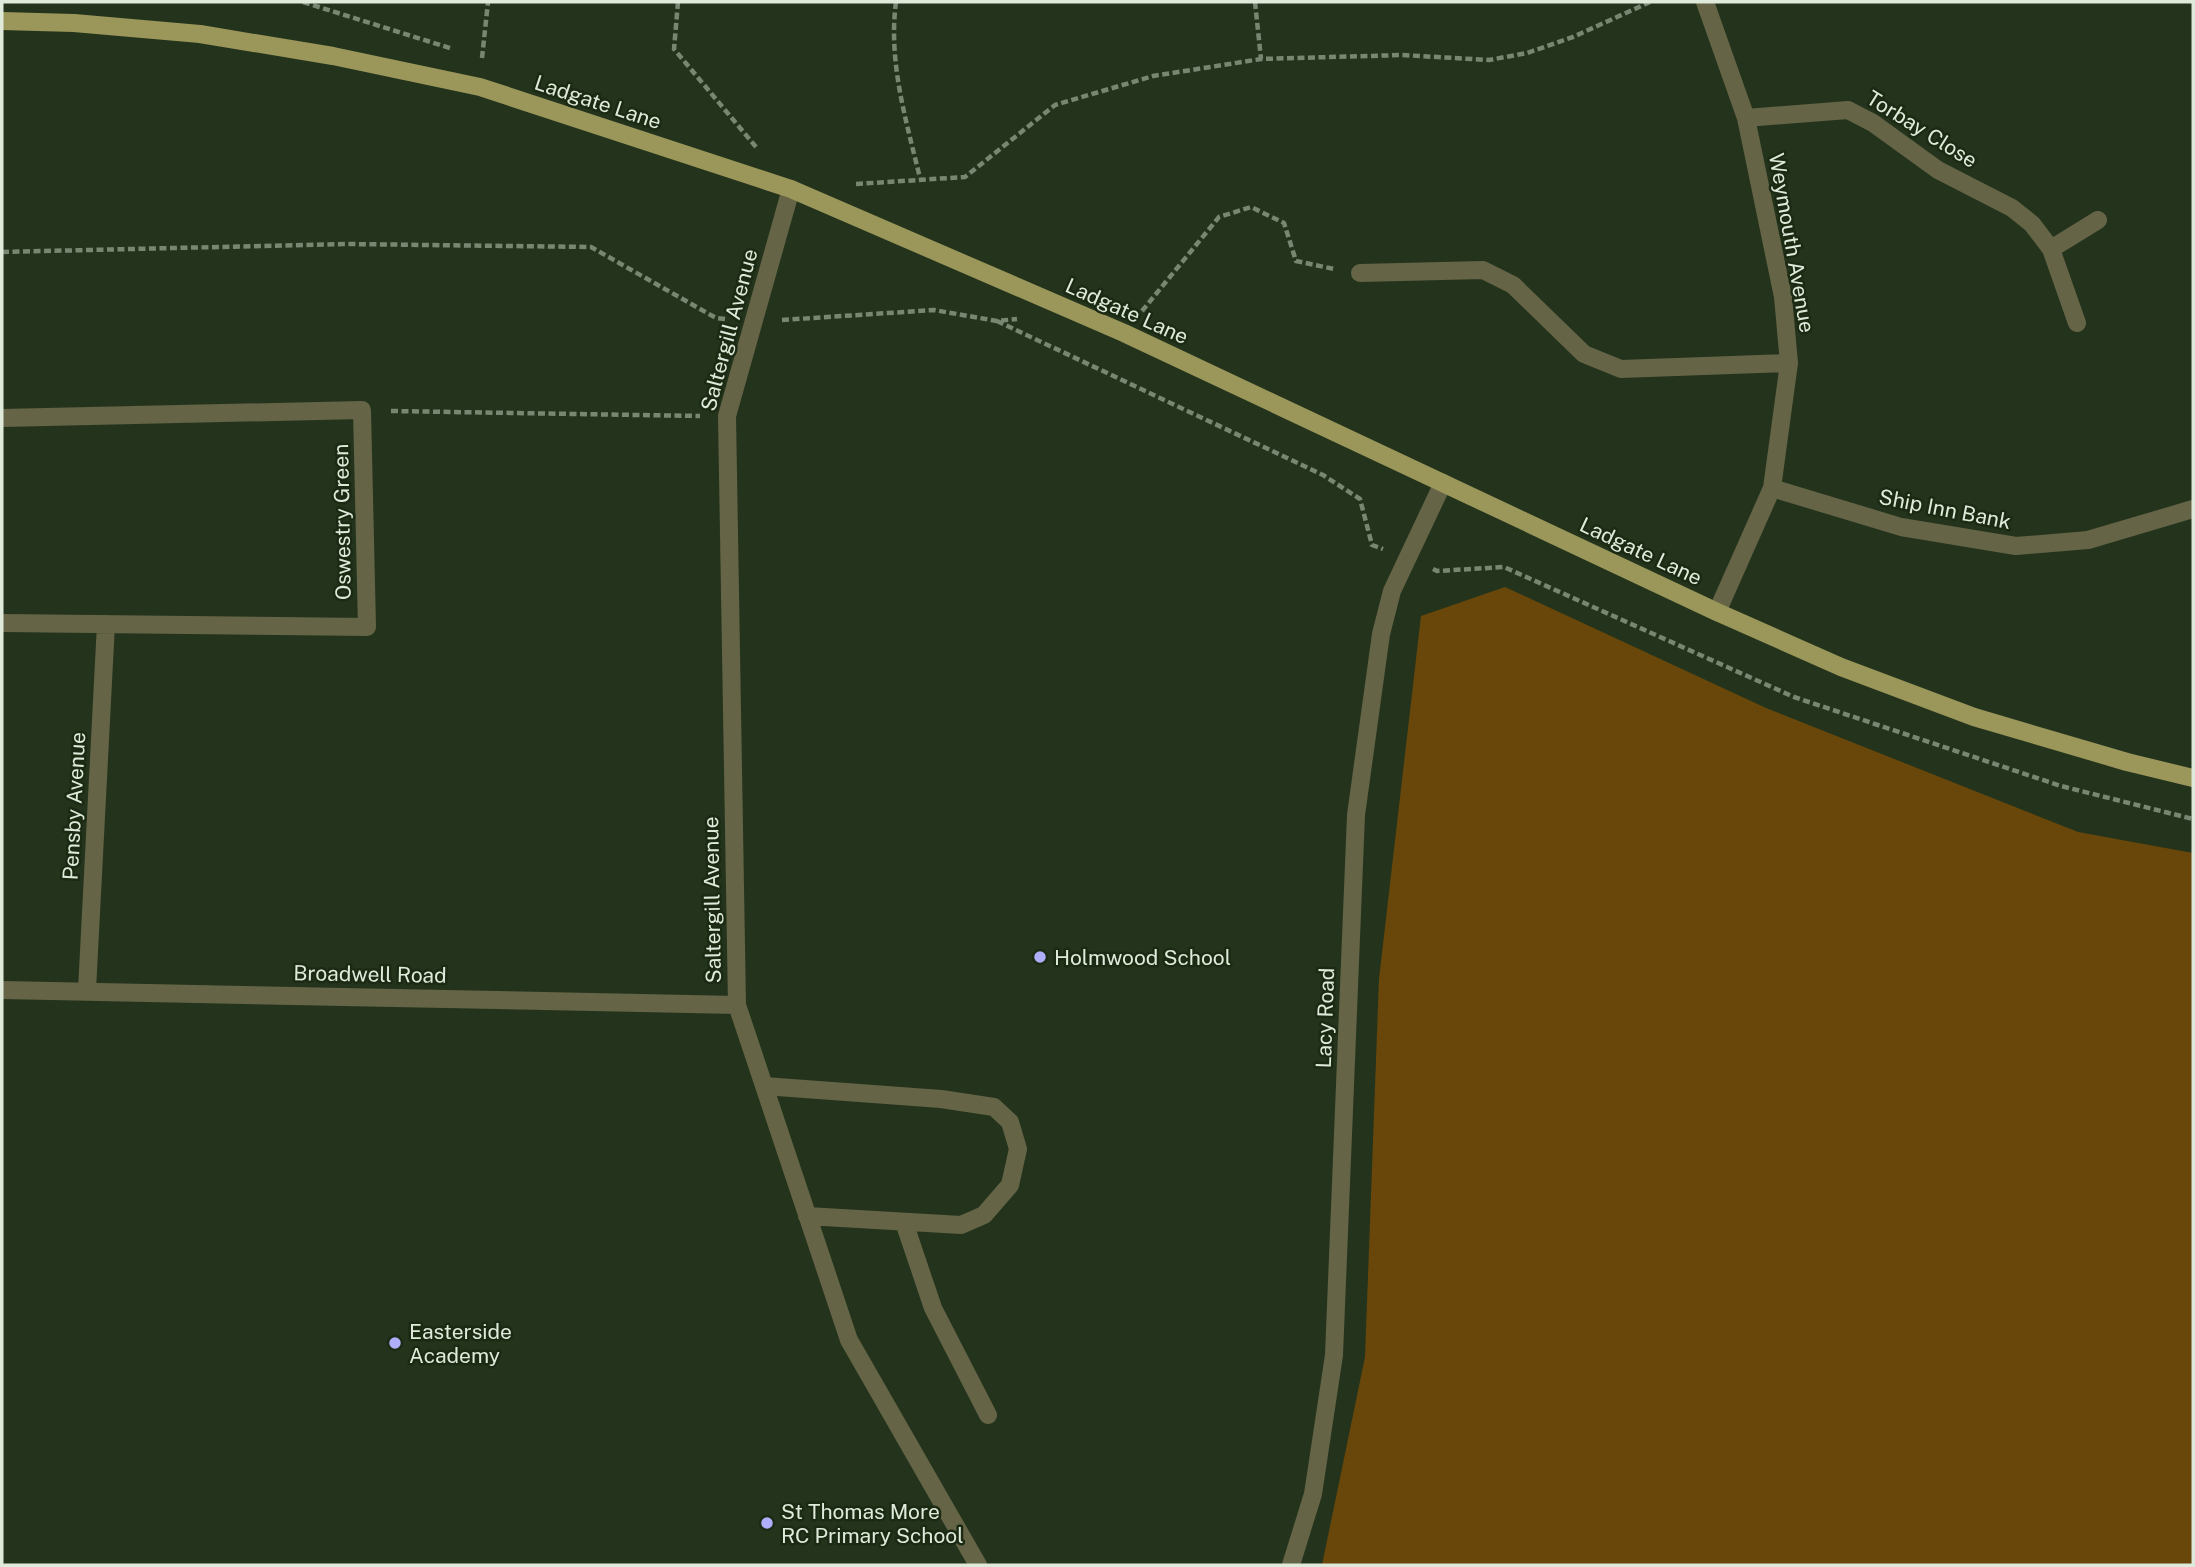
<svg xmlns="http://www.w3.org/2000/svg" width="2195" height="1567" font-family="'Public Sans',sans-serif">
  <rect width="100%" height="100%" fill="#24341c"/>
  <path fill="#69470a" d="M1505 587 1766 708 2078 832 2193 853V1565H1322L1365 1357 1379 979 1421 616Z"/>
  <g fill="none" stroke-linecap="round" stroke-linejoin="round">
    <path stroke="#788672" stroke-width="4.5" stroke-dasharray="7 3.5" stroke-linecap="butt" d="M303 2 453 49
      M678 2 674 49 756 147
      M896 2C888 62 906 120 920 178
      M1255 2 1261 59
      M482 58 488 2
      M856 184 965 177 1055 105 1153 76 1261 59 1402 55 1489 60 1527 53 1573 37 1650 2
      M2 252 347 244 591 247 716 318 725 319
      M1142 311 1219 217 1251 207 1284 223 1296 261 1334 269
      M782 320 934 310 997 321 1017 319
      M997 321 1323 475 1360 499 1372 545 1383 549
      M391 411 700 416
      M1433 569 1437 571 1504 567 1794 697 2061 786 2193 819"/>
    <path stroke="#656447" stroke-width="18" d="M1705 2 1746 118 1783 297 1789 363 1772 488 1717 612
      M1746 118 1848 110 1873 123 1938 170 2012 208 2032 224 2051 249 2077 323
      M791 189 727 416 737 1005 849 1340 978 1565
      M2051 249 2098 220
      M1360 273 1483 270 1513 285 1584 354 1621 369 1789 363
      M2 418 362 410 367 627 2 623
      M1772 488 1901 527 2016 546 2088 540 2193 509
      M2 990 737 1005
      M87 990 106 624
      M764 1086 941 1099 994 1107 1010 1122 1018 1149 1010 1185 984 1215 961 1225 807 1216
      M904 1222 933 1308 988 1415
      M1291 1565 1313 1494 1334 1355 1356 815 1381 634 1392 591 1443 483"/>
    <path stroke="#9b975b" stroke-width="18" d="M2 21 74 23 200 34 333 56 480 87 791 189 1124 333 1717 612 1841 667 1974 717 2127 762 2193 778"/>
  </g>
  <g fill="#afaefa" stroke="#1b2a12" stroke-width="2.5">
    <circle cx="1040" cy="957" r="7"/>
    <circle cx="395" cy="1343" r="7"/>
    <circle cx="767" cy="1523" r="7"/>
  </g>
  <g text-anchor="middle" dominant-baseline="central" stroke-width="5" stroke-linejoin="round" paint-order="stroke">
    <g font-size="21" fill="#e0eadb" stroke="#1b2a12">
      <text transform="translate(598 102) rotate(18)">Ladgate Lane</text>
      <text transform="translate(1922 129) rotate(32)">Torbay Close</text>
      <text transform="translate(1792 243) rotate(80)">Weymouth Avenue</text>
      <text transform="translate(1127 311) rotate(24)">Ladgate Lane</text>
      <text transform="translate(729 330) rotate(-75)">Saltergill Avenue</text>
      <text transform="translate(1945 509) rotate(11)">Ship Inn Bank</text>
      <text transform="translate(342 522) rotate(-91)">Oswestry Green</text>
      <text transform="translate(1641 551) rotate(25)">Ladgate Lane</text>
      <text transform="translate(74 806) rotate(-87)">Pensby Avenue</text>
      <text transform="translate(712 900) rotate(-91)">Saltergill Avenue</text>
      <text transform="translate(370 974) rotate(1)">Broadwell Road</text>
      <text transform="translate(1325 1018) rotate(-88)">Lacy Road</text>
    </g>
    <g font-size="21" fill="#e0eadb" stroke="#1b2a12" text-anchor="start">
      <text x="1054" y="957">Holmwood School</text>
      <text x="409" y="1331">Easterside<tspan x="409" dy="24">Academy</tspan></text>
      <text x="781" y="1511">St Thomas More<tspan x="781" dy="24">RC Primary School</tspan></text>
    </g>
  </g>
  <rect width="2195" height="1567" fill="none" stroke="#e0eadb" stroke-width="7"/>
</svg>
